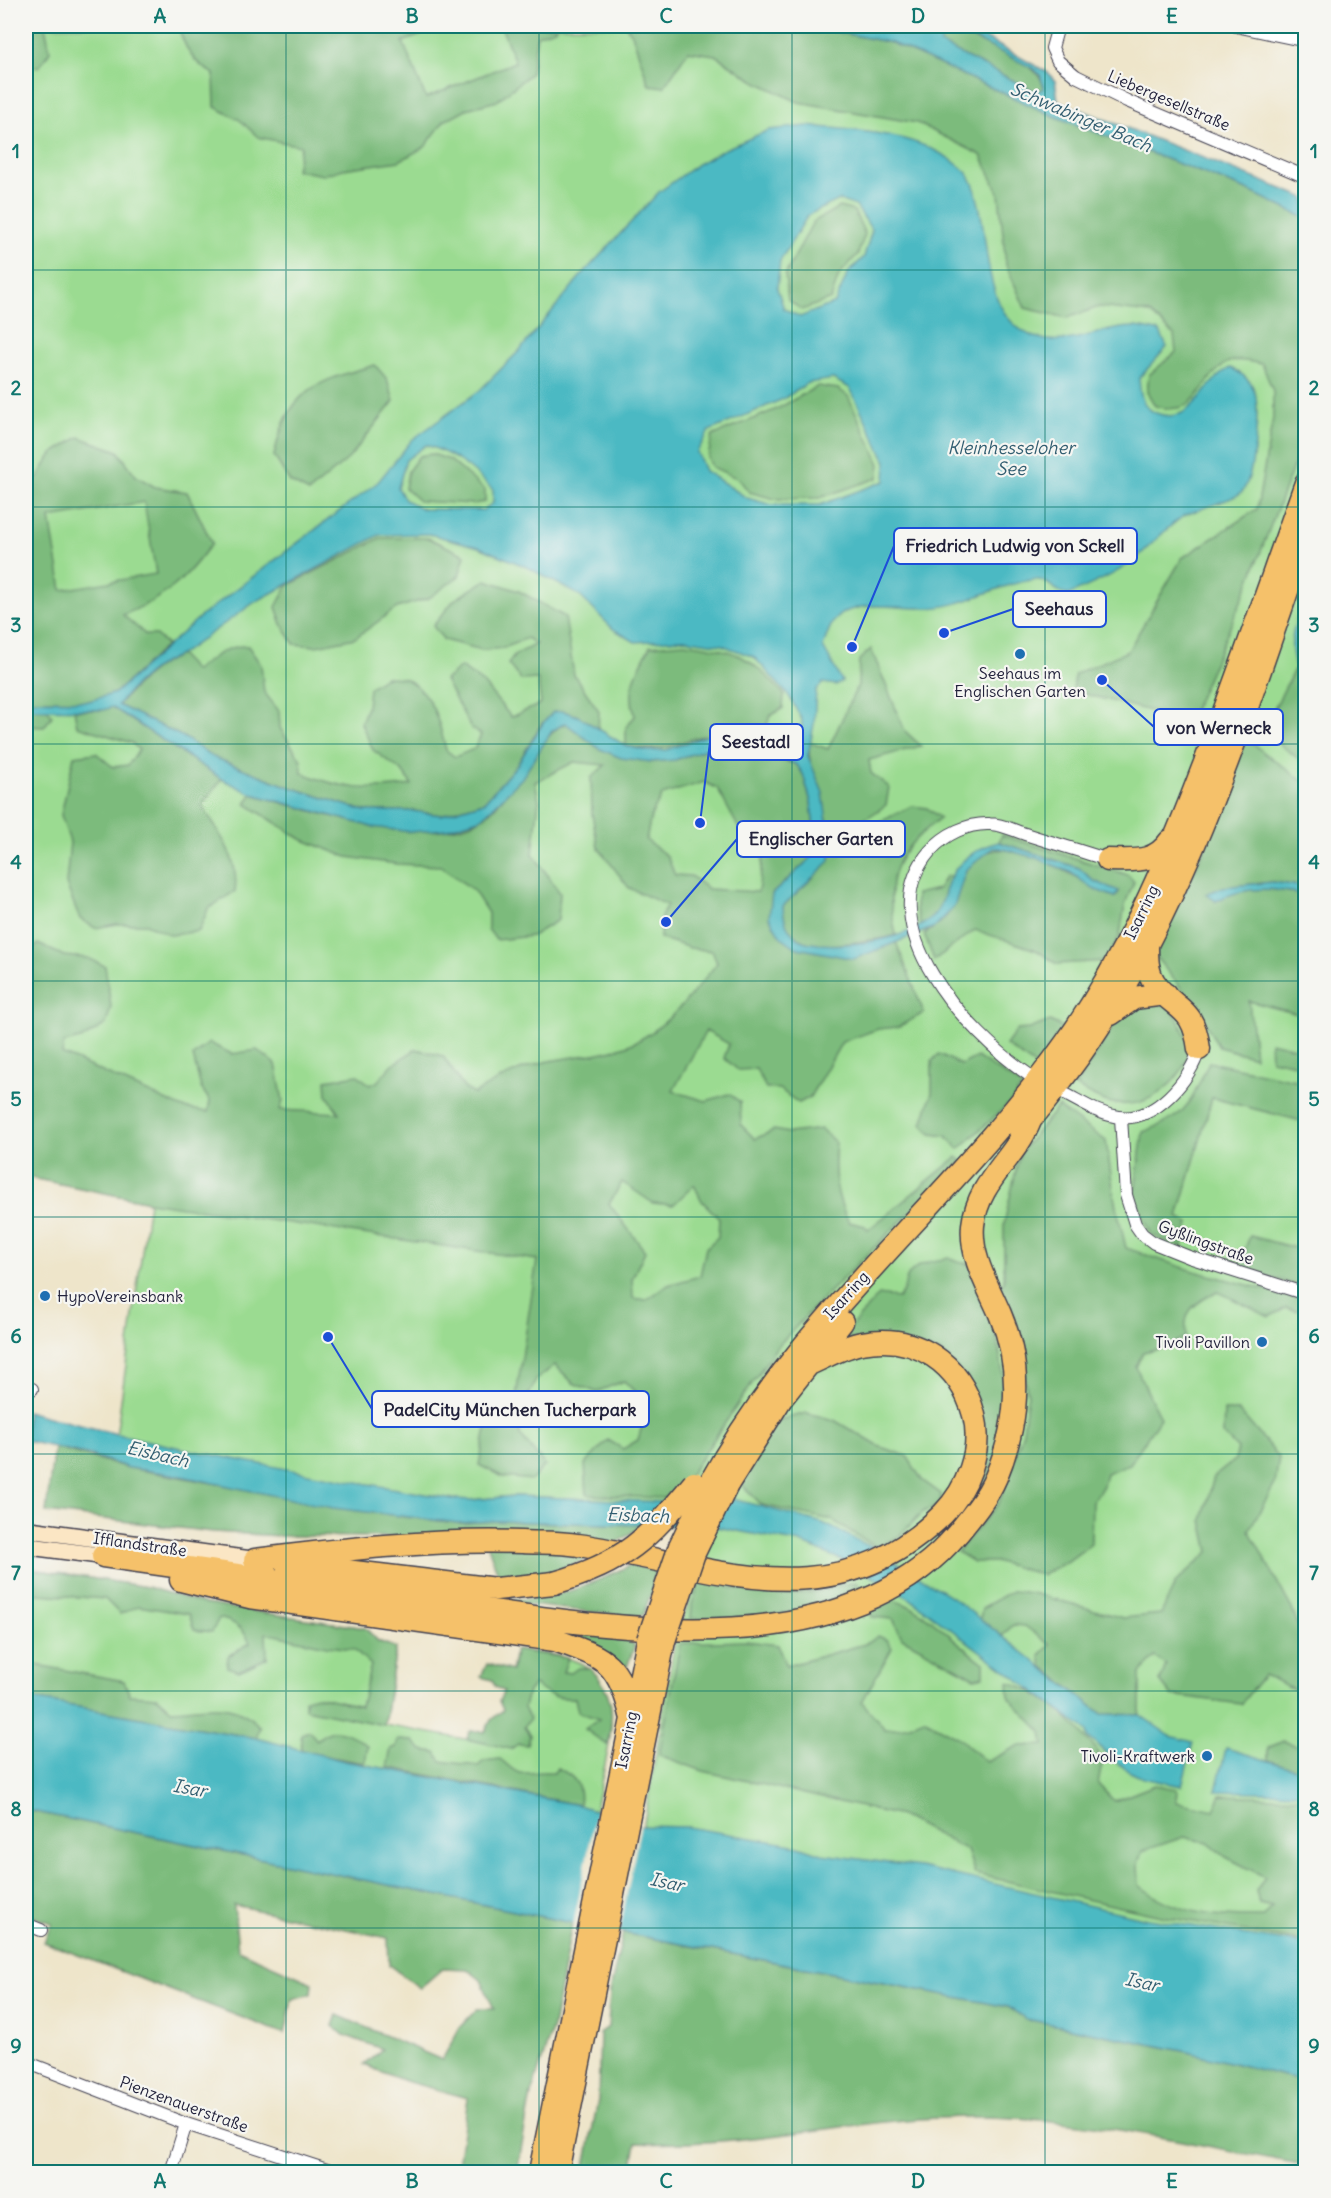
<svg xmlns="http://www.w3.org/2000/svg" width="1331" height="2198" font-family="Delius,sans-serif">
  <rect width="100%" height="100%" fill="#f6f6f2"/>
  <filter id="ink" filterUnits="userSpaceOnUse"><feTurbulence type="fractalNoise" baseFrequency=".0167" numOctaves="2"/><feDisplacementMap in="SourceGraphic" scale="12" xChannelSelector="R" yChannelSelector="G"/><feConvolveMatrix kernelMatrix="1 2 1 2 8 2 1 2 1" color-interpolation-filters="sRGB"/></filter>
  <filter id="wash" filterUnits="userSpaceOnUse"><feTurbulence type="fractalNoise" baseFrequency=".008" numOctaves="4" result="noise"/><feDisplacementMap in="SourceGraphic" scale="24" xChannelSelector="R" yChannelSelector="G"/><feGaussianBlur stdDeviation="1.35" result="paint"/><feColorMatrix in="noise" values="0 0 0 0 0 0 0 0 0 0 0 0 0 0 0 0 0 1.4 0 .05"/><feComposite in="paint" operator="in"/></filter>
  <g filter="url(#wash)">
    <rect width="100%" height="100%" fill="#eee5ca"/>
    <path fill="#9bdb91" stroke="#5e7e66" stroke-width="1.5" d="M26 26H924L972 31 1047 72 1055 81 1058 101 1305 198 1306 629 1303 641 1306 667 1305 1953 643 1829 675 1642 702 1563 664 1502 514 1496 471 1500 453 1499 300 1473 116 1436 149 1202 26 1177Z
      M26 1568 147 1587 206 1604 365 1628 378 1641 396 1648 384 1725 498 1745 515 1650C533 1652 553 1653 570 1659 637 1681 604 1759 595 1810L26 1698Z"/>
    <path fill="#7cbb7b" stroke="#4f6e5b" stroke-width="1.5" fill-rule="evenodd" d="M26 26H45L50 51 40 66 26 69Z
      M178 26H443L403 42 426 98 515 62 501 26H556L555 29 537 35 531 73 497 101 466 109 444 121 425 147 399 161 343 169 323 175 296 170 301 146 258 137 240 120 215 107 214 74C193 63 185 49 178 26Z
      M626 26H808L892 43 1054 116 1247 190 1305 218V436L1248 585 1189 721 1073 691 1075 674 1128 651 1182 558 1257 509 1273 418V391L1262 364C1251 362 1235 357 1225 364 1196 384 1200 418 1155 406L1147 392 1149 375 1176 352 1174 335 1150 313 1099 307 1067 318 1025 308 1006 265 999 194 981 155 917 123 798 102 753 80 715 55 688 51 664 87 649 85 632 34Z
      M950 35C974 36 1041 61 1044 88L1037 92 940 44 943 38Z
      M839 207 854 211 865 234 858 254 839 275 831 299 802 310 788 300 785 275 813 222Z
      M375 365 387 379 394 401 349 458 309 492 290 482 274 456C288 390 314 382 375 365Z
      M818 386 838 389 848 396 880 464 878 478 819 498 775 499 749 492 739 479 712 467 708 458 712 436 777 409Z
      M79 437 118 451 136 476 155 487 187 492 212 543C184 581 167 597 123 615L146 635H156L167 645 115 693 107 696 89 701 26 700V483L37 478 52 454ZM144 502 156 574 62 590 50 518Z
      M432 454 450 460 485 490V502L473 504 419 501 405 488 408 471 419 456Z
      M380 538H428L465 555 459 576 429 598 397 608 355 638 316 646 294 644 282 624 276 607 287 586Z
      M486 580 519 591 565 617 574 675 599 711 598 731 578 716 563 711 542 723 517 765 484 802 441 815 413 811H364L287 786 213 757 183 737 118 705C136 685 155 664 180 655L195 671C212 658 226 645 248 646L261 665 264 692 279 711 280 728 301 760 302 773C345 790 367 791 412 785L402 771 373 750 361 723 367 707 369 688 385 677C392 677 403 677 408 680 433 694 440 725 446 750L455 757 474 749 481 735 471 728 445 680 461 667 484 684 511 717 541 704 538 679 521 680 508 664 515 655 536 644 527 638 504 648 482 650 444 640 433 626 454 600Z
      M684 643C740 651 746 654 784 694L783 708 770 716 762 739C746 738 725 732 709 735 671 741 670 755 626 746V727L635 716C626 687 637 673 650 646Z
      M871 649 905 731 921 746 869 760 871 773 889 787 886 805C868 818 851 829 829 830 826 802 806 767 809 742L828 749 858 685 859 660Z
      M1294 670 1305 692V764L1263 731Z
      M112 707 222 779 202 805C218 832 240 858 235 891L208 909 199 931 171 935 146 924H117L95 928 80 919 66 884 70 842 61 815 74 756 96 753 113 767 128 765 139 750 132 743 77 726 74 710H102Z
      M26 709 48 710 52 716 44 727 26 726Z
      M566 723 600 749 651 762 675 760 715 746 758 751 797 765 803 774 811 802 816 845 814 855 772 894 797 948 876 949 896 942 924 1013 898 1027 878 1029 842 1042 810 1097 799 1103 779 1089 766 1088 756 1069 738 1070 724 1058 729 1044 706 1031 673 1091 706 1101 729 1094 740 1102 741 1125 755 1139 774 1130 789 1133 821 1129 836 1143C833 1171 835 1196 849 1222L865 1226 868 1230 957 1157 962 1161 820 1301 776 1348 687 1479 664 1498 587 1495 585 1464 608 1440 623 1449 638 1440 646 1412 636 1393 624 1381 596 1392 573 1383 555 1365 536 1380 518 1418 520 1435 545 1465 532 1480 503 1477 479 1465 489 1413 513 1416 537 1260 149 1202 26 1177V956L38 944 64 956 88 958 105 966 111 1007 106 1024 84 1038 64 1043 62 1054 183 1108 208 1112 210 1101 201 1088 193 1056 209 1043 232 1054 257 1050 276 1064 283 1101 280 1110 339 1113 327 1095 326 1080 358 1075 370 1085 377 1082 393 1064 416 1049 443 1056 464 1088 474 1094C495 1081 517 1069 541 1063 572 1055 610 1056 639 1040 670 1024 696 990 717 963L712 951 690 948 660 938 661 917 667 905 629 888 598 847 592 814 591 778 605 765 574 762 535 782 539 800 533 854 560 893 558 920 532 936 496 940 488 929V913L474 891 441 866 397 864 347 857 301 839 246 804 252 794C308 810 429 851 482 818 493 811 503 798 510 788 523 772 548 729 566 723ZM704 782 717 788 749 847 763 856 758 892 708 889 691 876 675 875 667 856 646 840 651 816 662 795ZM622 1182 653 1203 673 1205 694 1185 702 1201 719 1218 718 1237 706 1248 700 1276 668 1285 646 1300 633 1298 632 1279 645 1251 609 1204Z
      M1246 739 1305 783V847L1302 860 1305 862V887L1273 882 1223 887 1216 901C1246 885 1274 888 1305 895V1016L1249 1001 1255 1057 1219 1047 1195 1005 1154 955 1203 852Z
      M912 806 927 808 940 818C894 854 883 877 896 935 886 939 875 939 864 941 831 946 783 954 783 906 800 886 833 870 830 840H842Z
      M1002 835 1128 875 1134 882 1125 904 1120 935 1107 961 1057 964 1036 950 975 930 934 960 924 934C955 916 951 904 964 876 992 812 1076 882 1115 897L1119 892 1094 881 1079 868 999 842Z
      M953 875 944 900 936 913 921 927 916 910V894L938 889 945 877Z
      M1132 1004H1170L1192 1048C1181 1082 1147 1113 1108 1102 1097 1099 1085 1092 1075 1086L1121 1014Z
      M1050 1021 1064 1028 1036 1067 1006 1045 1017 1030 1029 1029Z
      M1270 1042 1305 1050V1066L1271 1059Z
      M939 1054 961 1065 977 1057 1022 1086 1012 1101 959 1149 946 1136 931 1134 922 1124 932 1093V1061Z
      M1209 1062 1305 1082V1122L1212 1098 1178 1217 1189 1223 1182 1247 1152 1235 1134 1197 1143 1132C1191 1114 1188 1105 1209 1062Z
      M1058 1107 1106 1141 1115 1201 1126 1248 1190 1270 1305 1300V1312L1286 1308 1269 1317 1217 1291C1194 1305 1183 1308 1186 1337L1167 1347 1143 1352 1136 1367 1160 1418 1130 1464 1106 1473 1103 1486 1092 1502 1091 1544 1068 1561 1042 1575 998 1562H973L957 1552 999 1503 1023 1432 1028 1394 1020 1358 998 1289 1004 1281V1224L1020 1152Z
      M1305 1223V1288L1238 1267 1250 1236 1299 1249Z
      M949 1258 974 1266C997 1326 1013 1386 998 1450 994 1467 983 1485 976 1501L964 1498 982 1447 941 1353 849 1339 845 1333 879 1295 898 1298C905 1291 904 1288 906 1280 913 1262 934 1261 949 1258Z
      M1224 1411H1239L1279 1457 1275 1484 1249 1530 1292 1609 1305 1646V1694L1264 1675 1241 1704 1171 1695 1160 1681 1166 1665 1155 1657 1140 1673V1715L1102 1714 1042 1666 1040 1655 1050 1645 1025 1626 1013 1625 1002 1636 980 1619 982 1608 1012 1591 1032 1593 1123 1618 1161 1614 1176 1582 1209 1552 1202 1520 1214 1477 1235 1460 1238 1449 1223 1434Z
      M807 1413 834 1420 878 1446 907 1456 922 1480 941 1494V1505L923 1512 898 1537 876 1547 832 1520 762 1505 743 1486 744 1472 775 1421Z
      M54 1447 129 1468 404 1517 458 1523 496 1521 643 1525C603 1554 550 1582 499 1577L485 1538 280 1536 213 1532 46 1512Z
      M630 1565 655 1570 652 1591 643 1615 636 1617 494 1601 496 1599C550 1602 583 1589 630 1565Z
      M26 1568 147 1587 206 1604 365 1628 378 1641 396 1648 384 1725 305 1709V1699L317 1696 361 1706 371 1665 354 1649 327 1646 266 1633 267 1658 239 1671 227 1667 228 1656 250 1643C243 1628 235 1622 219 1618L212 1632 194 1630 189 1614 138 1606 120 1614 105 1599 26 1593Z
      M700 1580C735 1590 775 1597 811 1592 827 1590 841 1584 857 1582L862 1590 816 1609 746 1618 691 1619 692 1604Z
      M888 1599C926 1606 953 1642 984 1663V1676L975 1678 902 1638 893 1619 872 1617 869 1609Z
      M584 1635 622 1637 635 1645 627 1667 613 1661 583 1641Z
      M878 1636 887 1640 892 1648 862 1702 885 1729 905 1727 924 1719 959 1738 986 1762 1018 1746 1044 1745 1042 1732 1009 1698 1008 1682C1046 1692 1080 1728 1103 1759L1098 1784 1114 1801 1155 1785 1177 1789 1176 1802 1214 1810 1221 1795 1305 1798V1942L1161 1916 975 1874 967 1850 901 1816 703 1771 659 1755 680 1643 747 1641 778 1645 786 1666 865 1644ZM1184 1837 1208 1843 1226 1857 1265 1877 1256 1891 1259 1904 1272 1907 1264 1917C1219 1918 1175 1914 1139 1885L1138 1864 1142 1851Z
      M515 1650 568 1658 563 1672 571 1673 578 1668H590C614 1692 615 1714 607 1745L585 1729 599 1719 578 1712 575 1698C558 1699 548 1696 535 1685L528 1691 524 1708 530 1719 524 1727 530 1735 528 1745 518 1744 511 1749 467 1739 470 1731 485 1732 491 1720 503 1710 499 1701 504 1691 495 1687 492 1680 481 1677 487 1664 512 1671Z
      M26 1663 124 1681 130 1695 157 1697 171 1710C206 1709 233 1697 260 1727L256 1738 26 1698Z
      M309 1731 317 1740C334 1723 352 1734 368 1746L365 1763 301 1752V1734Z
      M398 1740 413 1741 422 1750 436 1752 441 1761 478 1766 484 1761 500 1759C506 1763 513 1772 520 1773 532 1774 543 1770 554 1773L557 1768C576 1776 582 1786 579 1805L387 1767 391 1749 396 1747Z
      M1283 1741 1305 1748V1773L1268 1760V1748Z
      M26 1810 572 1923 553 2027 531 2094 517 2172H457L468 2098 405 2081 364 2065 382 2049 344 2035 333 2026 337 2015 442 2060 460 2027 477 2009H494L481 1980 467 1969 443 1968 420 1988 389 1965 388 1938 234 1905 238 1950 312 1983 311 1994 292 1999 285 2034 44 1942 52 1923 26 1914Z
      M623 1933 1008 2007 1026 2019 1188 2052 1305 2081V2165C1200 2146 1091 2118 983 2117 867 2115 752 2148 636 2143L631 2172H584L598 2100 600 2033 608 2027 610 1992Z"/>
    <path fill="#4bb9c3" stroke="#366e7f" stroke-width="1.5" fill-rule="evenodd" d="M808 26H924L972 31 1047 72 1055 81 1058 101 1305 198V218L1247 190 1054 116 892 43ZM950 35 969 36 1034 69 1040 75 1044 88 1036 92 940 44 943 38Z
      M807 126C860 131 925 132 966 172 973 179 976 190 978 201 990 244 982 319 1035 337 1069 349 1100 327 1133 327 1142 327 1152 330 1160 332L1167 347 1139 378C1140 393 1141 407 1156 413 1193 428 1203 381 1230 368 1243 373 1254 383 1256 397 1259 416 1254 478 1242 492 1236 499 1199 508 1184 516 1168 525 1149 548 1133 561 1113 576 1090 585 1068 595 1054 592 1047 577 1031 580 996 585 962 608 925 608 897 609 870 600 843 613 831 619 827 635 823 647L842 681 836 685 823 683 816 690 814 724 808 756 823 793 831 850 830 861 783 906C783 924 792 940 810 943 844 948 913 941 936 913 943 904 944 894 948 883 956 861 978 847 999 842L1079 868 1094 881 1119 891 1115 897 1093 889 1070 872 1036 858 1000 848H993L966 870 954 907 935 927 854 959 797 948 780 936 769 917 772 894 814 855 816 845 811 802 803 774 797 765 778 756 725 746H715L675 760 651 762 621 758 600 749 565 723 552 731 522 778 482 818 447 829 411 832 372 827 252 794 222 779 112 707 103 710 26 709V700L89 701 115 693 201 616 378 482 412 440 480 390 521 349 580 277 659 192 698 164 723 150 769 130ZM839 200 856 206 872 230 864 257 848 273 835 303 800 317 784 309 777 288 780 261 808 215ZM833 379 850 388 886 462 885 481 820 505H772L747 498 705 471 697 452 709 431 783 399 808 383ZM426 445C454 454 473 469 493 490V503L483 510 423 509 405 500 398 488 406 460ZM429 534 479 547 529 568 579 595 613 629 635 642 684 639 722 645 754 657 789 696 802 720 800 748 796 750 762 739 711 734 666 750 649 751 626 746 578 716 563 711 553 712 543 723 517 765 484 802 441 815 413 811H364L287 786 213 757 183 737 118 705C134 684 156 664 180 655L255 602 379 535Z
      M1305 600 1303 641 1305 692C1288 656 1287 636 1305 600Z
      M1273 882 1305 887V895C1274 888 1246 885 1216 901L1206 894 1223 887Z
      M26 1411C166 1449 310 1474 453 1499L471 1500 514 1496 664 1502 729 1498 823 1523 873 1548 952 1597 1102 1714 1140 1715 1170 1736 1193 1742 1182 1786 1143 1778 1128 1771 1088 1737 1087 1731 909 1598 849 1563 801 1543 716 1527 496 1521 458 1523 333 1508 171 1474 129 1468 90 1455 26 1441Z
      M26 1698 256 1738 345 1761 579 1805 640 1826 688 1827 799 1846 822 1854 920 1867 1148 1919 1305 1944V2081L1188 2052 1026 2019 1008 2007 572 1923 26 1810Z
      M1226 1748 1305 1772V1793L1216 1791Z"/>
    <path fill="#eee5ca" d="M597 1807 641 1823 619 1935 573 1926Z"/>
  </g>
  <g filter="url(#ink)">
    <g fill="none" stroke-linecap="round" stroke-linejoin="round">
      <g stroke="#413f50" stroke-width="14">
        <path id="street" d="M1058 26 1052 48 1058 61 1076 76 1127 101 1306 177
          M1236 26 1306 41
          M1029 1075C969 1034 866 925 930 851 945 834 968 823 990 824 1002 824 1015 831 1025 834 1053 843 1081 851 1108 860
          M1067 1095C1084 1104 1099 1114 1119 1117 1154 1122 1191 1080 1199 1049
          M1121 1118 1126 1195 1135 1224 1142 1234 1154 1243 1189 1257 1306 1294
          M26 1388 32 1389
          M26 1924 41 1930
          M26 2062 186 2124 333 2172
          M171 2172 186 2124"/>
      </g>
      <g stroke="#413f50" stroke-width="19">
        <path id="secondary" d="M26 1529 255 1560
          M26 1546 103 1556"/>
      </g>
      <g stroke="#413f50" stroke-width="25">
        <path id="highway" d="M1108 860C1134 860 1154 864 1170 841
          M1147 945C1147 958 1147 971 1154 982 1174 1012 1193 1003 1199 1049
          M1111 1014 1134 998 1165 994
          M1020 1131C1037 1114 1051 1094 1066 1074 1184 917 1242 720 1306 536
          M709 1485C802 1313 954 1200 1066 1043 1124 961 1165 867 1201 773 1238 677 1271 580 1306 483
          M727 1485 781 1399 842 1322
          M103 1556C207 1571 311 1585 415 1600 579 1622 836 1679 958 1533 972 1516 987 1498 996 1477 1018 1424 1023 1368 1000 1314 988 1286 970 1257 973 1225 978 1181 1015 1159 1030 1121
          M255 1560C343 1549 434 1539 522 1542 540 1543 560 1542 578 1545 711 1564 831 1625 943 1514 967 1490 983 1450 974 1415 960 1363 916 1333 862 1343 844 1346 826 1357 809 1364
          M287 1564 496 1589 554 1583
          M181 1580 250 1597 555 1640C604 1658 618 1660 631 1715
          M540 2172 648 1640
          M557 2172 664 1641"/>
      </g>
      <use href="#street" stroke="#fff" stroke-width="12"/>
      <use href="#secondary" stroke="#fbe6c4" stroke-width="16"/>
      <use href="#highway" stroke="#f5c16b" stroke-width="22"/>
      <g stroke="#413f50" stroke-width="25" stroke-linecap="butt">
        <path id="highway-bridge" d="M554 1583C625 1563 649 1538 694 1483
          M648 1640 680 1546 709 1485
          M664 1641 694 1553 727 1485"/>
      </g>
      <use href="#highway-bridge" stroke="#f5c16b" stroke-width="22"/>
    </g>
  </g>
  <path fill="none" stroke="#0f766e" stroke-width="1.5" stroke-opacity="0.55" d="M286 26V2172M539 26V2172M792 26V2172M1045 26V2172M26 270H1306M26 507H1306M26 744H1306M26 981H1306M26 1217H1306M26 1454H1306M26 1691H1306M26 1928H1306"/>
  <g fill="#1f6fb2" stroke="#f6f6f2" stroke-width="2">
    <circle cx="1020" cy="654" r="6"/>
    <circle cx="45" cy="1296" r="6"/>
    <circle cx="1262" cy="1342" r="6"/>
    <circle cx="1207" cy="1756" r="6"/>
  </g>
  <g text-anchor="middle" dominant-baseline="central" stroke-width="4.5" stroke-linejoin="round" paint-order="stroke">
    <g font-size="16" fill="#22223b" stroke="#f6f6f2">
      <text transform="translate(1169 100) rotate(23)">Liebergesellstraße</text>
      <text transform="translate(1141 912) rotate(-64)">Isarring</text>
      <text transform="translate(1206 1242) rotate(20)">Gyßlingstraße</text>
      <text transform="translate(846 1295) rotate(-48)">Isarring</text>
      <text transform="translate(140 1544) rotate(8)">Ifflandstraße</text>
      <text transform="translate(626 1740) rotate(-79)">Isarring</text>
      <text transform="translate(184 2104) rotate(20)">Pienzenauerstraße</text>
    </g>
    <g font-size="16" fill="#22223b" stroke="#f6f6f2" text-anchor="end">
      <text x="1020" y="673" text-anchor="middle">Seehaus im<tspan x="1020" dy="18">Englischen Garten</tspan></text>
      <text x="57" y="1296" text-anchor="start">HypoVereinsbank</text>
      <text x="1250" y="1342">Tivoli Pavillon</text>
      <text x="1195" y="1756">Tivoli-Kraftwerk</text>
    </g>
    <g font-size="18" font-style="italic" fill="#325e71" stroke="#f6f6f2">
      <text transform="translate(1081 117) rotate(23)">Schwabinger Bach</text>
      <text x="1011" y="447">Kleinhesseloher<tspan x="1011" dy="21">See</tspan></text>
      <text transform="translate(158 1454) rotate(13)">Eisbach</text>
      <text transform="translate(638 1515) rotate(2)">Eisbach</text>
      <text transform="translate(190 1788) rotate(10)">Isar</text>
      <text transform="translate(667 1882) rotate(12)">Isar</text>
      <text transform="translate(1142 1982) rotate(12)">Isar</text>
    </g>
  </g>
  <path fill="none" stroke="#1d4ed8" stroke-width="2" d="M852 647L894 546M944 633L1013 609M1102 680L1154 727M700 823L710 742M666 922L737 839M328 1337L372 1409"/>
  <g fill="#1d4ed8" stroke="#f6f6f2" stroke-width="2">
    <circle cx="852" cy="647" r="6"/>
    <circle cx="944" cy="633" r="6"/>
    <circle cx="1102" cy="680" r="6"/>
    <circle cx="700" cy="823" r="6"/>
    <circle cx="666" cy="922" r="6"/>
    <circle cx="328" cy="1337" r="6"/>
  </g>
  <g fill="#f6f6f2" stroke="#1d4ed8" stroke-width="2">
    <rect x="894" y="528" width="243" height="36" rx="6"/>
    <rect x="1013" y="591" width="93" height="36" rx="6"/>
    <rect x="1154" y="709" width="129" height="36" rx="6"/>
    <rect x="710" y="724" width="93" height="36" rx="6"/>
    <rect x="737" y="821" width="168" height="36" rx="6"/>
    <rect x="372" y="1391" width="277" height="36" rx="6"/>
  </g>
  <g font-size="18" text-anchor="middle" font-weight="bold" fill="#22223b">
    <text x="1015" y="552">Friedrich Ludwig von Sckell</text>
    <text x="1059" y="615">Seehaus</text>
    <text x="1219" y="734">von Werneck</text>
    <text x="756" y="748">Seestadl</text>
    <text x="821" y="845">Englischer Garten</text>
    <text x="510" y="1416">PadelCity München Tucherpark</text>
  </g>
  <rect width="1331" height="2198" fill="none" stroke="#f6f6f2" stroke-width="66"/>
  <rect x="33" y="33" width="1265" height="2132" fill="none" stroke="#0f766e" stroke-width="2"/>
  <g font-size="20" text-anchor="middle" font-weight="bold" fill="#0f766e">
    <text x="160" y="23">A</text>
    <text x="412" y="23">B</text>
    <text x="666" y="23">C</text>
    <text x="918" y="23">D</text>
    <text x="1172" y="23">E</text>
    <text x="16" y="158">1</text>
    <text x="1314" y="158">1</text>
    <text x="16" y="395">2</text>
    <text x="1314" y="395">2</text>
    <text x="16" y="632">3</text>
    <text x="1314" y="632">3</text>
    <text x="16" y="869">4</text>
    <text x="1314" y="869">4</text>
    <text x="16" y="1106">5</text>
    <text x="1314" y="1106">5</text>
    <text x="16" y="1343">6</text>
    <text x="1314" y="1343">6</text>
    <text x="16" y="1580">7</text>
    <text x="1314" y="1580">7</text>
    <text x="16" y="1816">8</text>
    <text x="1314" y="1816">8</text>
    <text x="16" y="2053">9</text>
    <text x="1314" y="2053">9</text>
    <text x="160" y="2188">A</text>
    <text x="412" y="2188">B</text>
    <text x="666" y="2188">C</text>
    <text x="918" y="2188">D</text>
    <text x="1172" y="2188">E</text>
  </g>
</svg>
